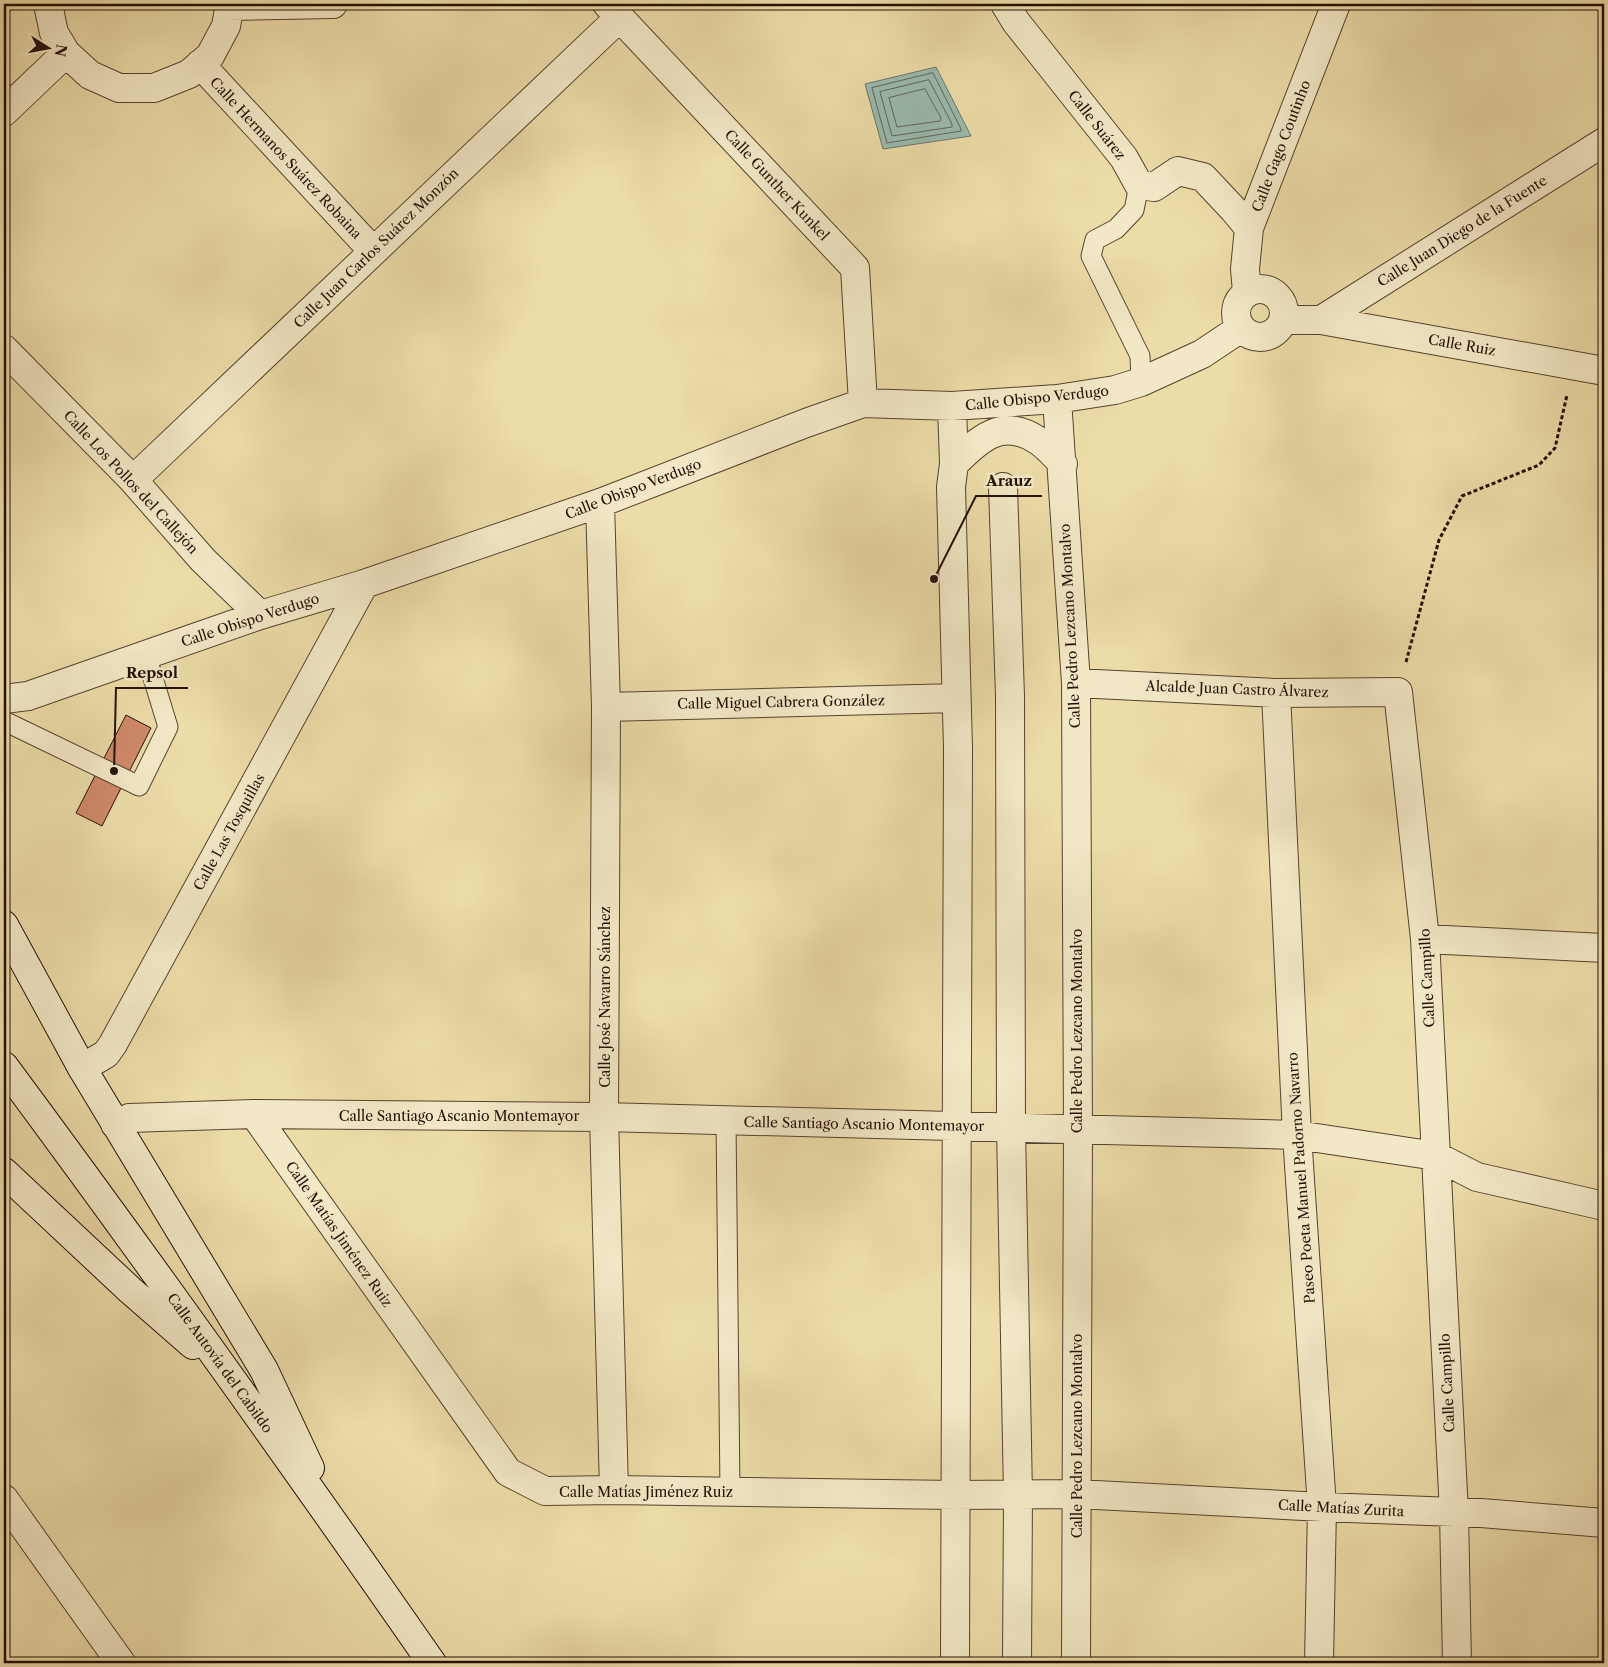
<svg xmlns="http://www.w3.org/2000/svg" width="1608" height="1667" font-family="'Libre Caslon Text',serif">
  <rect width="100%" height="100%" fill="#ecdca8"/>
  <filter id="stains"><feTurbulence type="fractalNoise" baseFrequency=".004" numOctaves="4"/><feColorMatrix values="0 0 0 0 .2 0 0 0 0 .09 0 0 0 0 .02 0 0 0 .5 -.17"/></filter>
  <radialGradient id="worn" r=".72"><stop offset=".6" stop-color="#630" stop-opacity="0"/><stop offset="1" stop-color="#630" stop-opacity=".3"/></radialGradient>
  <path fill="#9abaaf" stroke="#6b766c" d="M936 67 971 136 883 149 865 84Z"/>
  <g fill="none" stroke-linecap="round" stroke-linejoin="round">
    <path stroke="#5f655b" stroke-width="1" d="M933 73 961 129V131L887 143 872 88Z
      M929 80 952 124V127L892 136 880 92Z
      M925 89 941 118 940 121 897 127 889 98Z"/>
  </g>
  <path fill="#cf896a" stroke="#241007" d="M126 715 151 728 102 826 76 813Z"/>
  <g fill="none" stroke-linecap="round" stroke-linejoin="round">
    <g stroke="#56432f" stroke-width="21">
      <path id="lane" d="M1139 185 1134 210 1116 229 1095 240 1091 256 1140 356 1141 382
        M4 721 139 786 168 727 146 655
        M726 1120 730 1492"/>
    </g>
    <g stroke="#56432f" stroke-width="30">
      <path id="street" d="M48 4 54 33 66 53 90 75 119 88H154L189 74 210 56 226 26 230 4
        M607 4 855 268 863 403
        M1005 4 1016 22 1124 158 1139 185 1154 187 1178 171 1203 177 1234 210 1249 228
        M230 6 333 4
        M200 64 373 251
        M4 112 66 53
        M1236 313a24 24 0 1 1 48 0a24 24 0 1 1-48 0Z
        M1247 292 1245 269 1249 228 1336 4
        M1284 320H1321L1604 371
        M1321 320 1604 142
        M4 349 133 480 203 560 260 615
        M1057 399 1076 683 1078 1129 1076 1663
        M952 406 954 464 951 487 958 748 955 1663
        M954 464C979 439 1002 417 1037 440 1047 446 1055 456 1063 464
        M133 480 620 17
        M1003 487 1010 696 1011 1127 1018 1495 1017 1663
        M600 503 606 707 604 1117 614 1490
        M1076 683 1276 693 1398 692 1425 939 1454 1513 1457 1663
        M1276 693 1297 1135 1322 1507 1319 1663
        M4 699 28 696 260 615 364 584 600 503 806 423 863 403 952 406 1057 399 1115 390 1141 382 1202 354 1241 328
        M606 707 956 698
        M1425 939 1604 948
        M82 1068 106 1054 113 1044 364 584
        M254 1114 508 1472 545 1491 614 1490 955 1495 1077 1494 1322 1507 1481 1513 1604 1523
        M115 1124 129 1118 254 1114 604 1117 1297 1135 1436 1156 1477 1177 1604 1206
        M4 1499 121 1663"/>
    </g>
    <g stroke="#241007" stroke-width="30">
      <path id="secondary" d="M4 925 82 1068 264 1370 310 1468
        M4 1066C150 1263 292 1462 432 1663
        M4 1172 130 1290 193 1345"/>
    </g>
    <path stroke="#241007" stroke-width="3" stroke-dasharray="4 2.5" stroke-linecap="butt" d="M1406 662 1439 540 1462 496 1539 465 1555 448 1567 395"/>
    <use href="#lane" stroke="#f3e8c6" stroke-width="19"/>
    <use href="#street" stroke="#f3e8c6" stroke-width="28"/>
    <use href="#secondary" stroke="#f3e8c6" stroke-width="28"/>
  </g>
  <g text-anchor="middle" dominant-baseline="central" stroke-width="5" stroke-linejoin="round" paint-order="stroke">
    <g font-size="14" fill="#241007" stroke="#f3e8c6">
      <text transform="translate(1097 125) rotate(52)">Calle Suárez</text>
      <text transform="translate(1281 146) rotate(-69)">Calle Gago Coutinho</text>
      <text transform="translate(286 158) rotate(47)">Calle Hermanos Suárez Robaina</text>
      <text transform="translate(777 185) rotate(47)">Calle Gunther Kunkel</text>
      <text transform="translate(1462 231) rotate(-32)">Calle Juan Diego de la Fuente</text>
      <text transform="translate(376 248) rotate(-44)">Calle Juan Carlos Suárez Monzón</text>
      <text transform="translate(1462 345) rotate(10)">Calle Ruiz</text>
      <text transform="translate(1037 398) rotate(-6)">Calle Obispo Verdugo</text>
      <text transform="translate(131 482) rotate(47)">Calle Los Pollos del Callejón</text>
      <text transform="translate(633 489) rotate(-21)">Calle Obispo Verdugo</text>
      <text transform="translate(250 620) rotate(-18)">Calle Obispo Verdugo</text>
      <text transform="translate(1070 626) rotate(-93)">Calle Pedro Lezcano Montalvo</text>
      <text transform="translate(1237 689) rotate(2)">Alcalde Juan Castro Álvarez</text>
      <text transform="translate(781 702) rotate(-1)">Calle Miguel Cabrera González</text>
      <text transform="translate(229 832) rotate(-61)">Calle Las Tosquillas</text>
      <text transform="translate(1427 978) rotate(-93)">Calle Campillo</text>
      <text transform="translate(605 997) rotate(-90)">Calle José Navarro Sánchez</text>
      <text transform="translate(1077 1031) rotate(-90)">Calle Pedro Lezcano Montalvo</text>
      <text x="459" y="1116">Calle Santiago Ascanio Montemayor</text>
      <text transform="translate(864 1124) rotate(1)">Calle Santiago Ascanio Montemayor</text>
      <text transform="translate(1301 1178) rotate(-94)">Paseo Poeta Manuel Padorno Navarro</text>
      <text transform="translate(339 1234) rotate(55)">Calle Matías Jiménez Ruiz</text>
      <text transform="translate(220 1363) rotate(54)">Calle Autovía del Cabildo</text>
      <text transform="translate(1447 1383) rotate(-93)">Calle Campillo</text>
      <text transform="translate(1077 1436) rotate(-90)">Calle Pedro Lezcano Montalvo</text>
      <text x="646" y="1492">Calle Matías Jiménez Ruiz</text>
      <text transform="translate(1341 1508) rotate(3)">Calle Matías Zurita</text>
    </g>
  </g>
  <path fill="none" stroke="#241007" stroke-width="2" d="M934 579L976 496H1042M114 771L116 688H188"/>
  <g fill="#241007" stroke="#f3e8c6" stroke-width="2">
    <circle cx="934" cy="579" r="5"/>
    <circle cx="114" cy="771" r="5"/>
  </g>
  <g font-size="15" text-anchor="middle" font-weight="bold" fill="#241007" stroke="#f3e8c6" stroke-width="5" stroke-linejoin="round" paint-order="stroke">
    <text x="1009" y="486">Arauz</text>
    <text x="152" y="678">Repsol</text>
  </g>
  <rect width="1608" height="1667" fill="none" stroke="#ecdca8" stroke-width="20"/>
  <rect x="5" y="5" width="1598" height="1657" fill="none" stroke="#241007" stroke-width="2.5"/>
  <rect x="10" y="10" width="1588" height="1647" fill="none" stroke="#241007"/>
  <g transform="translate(48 48) rotate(101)" stroke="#f3e8c6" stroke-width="4" paint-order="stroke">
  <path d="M0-4L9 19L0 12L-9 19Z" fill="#241007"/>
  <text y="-8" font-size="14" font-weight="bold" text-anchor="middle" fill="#241007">N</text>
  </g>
  <rect width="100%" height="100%" filter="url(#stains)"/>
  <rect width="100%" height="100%" fill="url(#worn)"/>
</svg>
